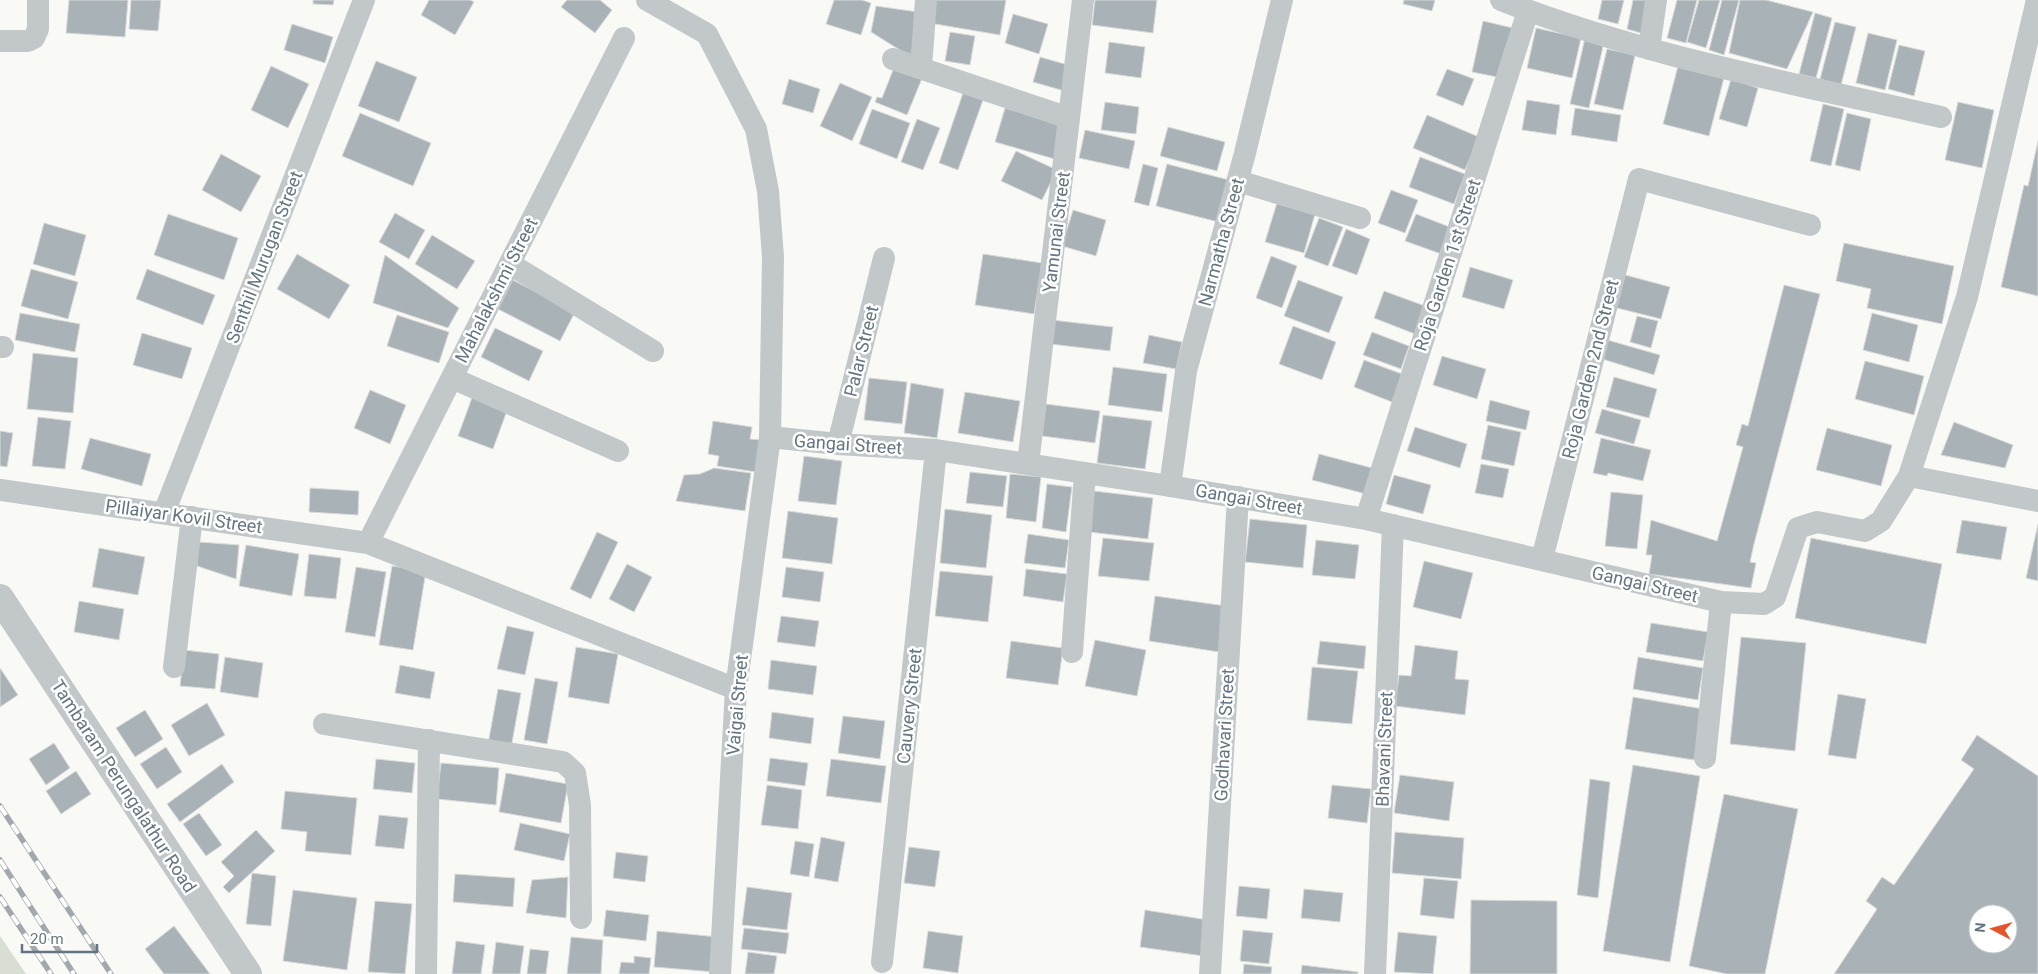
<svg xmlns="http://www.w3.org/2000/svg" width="2038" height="974" font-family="Roboto,sans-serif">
  <rect width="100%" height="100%" fill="#f9f9f6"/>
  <path fill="#d9ded5" d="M0 936 26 974H0Z"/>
  <path fill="#a9b2b7" stroke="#dbdbd9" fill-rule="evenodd" d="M69 0H128L125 37 66 33Z
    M131 0H161L158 31 129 29Z
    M313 0H334L333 5 313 4Z
    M429 0H470L474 2 455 35 421 15Z
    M567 0H600L612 10 595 33 561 7Z
    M834 0H862L871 3 861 35 826 24Z
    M933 0H1006L1000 35 929 23Z
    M1095 0H1157L1153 33 1092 25Z
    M1404 0H1435L1432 11 1403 4Z
    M1602 0H1624L1618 24 1598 19Z
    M1633 0H1646L1644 34 1627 29Z
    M1677 0H1697L1686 43 1667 38Z
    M1699 0H1720L1706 48 1687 42Z
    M1722 0H1739L1724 55 1709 50Z
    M1740 0H1766L1813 12 1787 69 1729 53Z
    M876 6 918 12 911 57 871 32Z
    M1815 13 1832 18 1816 78 1799 74Z
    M1013 14 1048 24 1039 54 1005 43Z
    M1483 21 1513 28 1502 78 1472 72Z
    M1835 22 1856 27 1841 85 1820 79Z
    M292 24 333 37 325 63 284 50Z
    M1536 28 1581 38 1572 78 1527 68Z
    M950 32 975 36 970 65 945 61Z
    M1868 33 1897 40 1885 90 1856 83Z
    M1585 38 1604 42 1589 108 1570 104Z
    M1109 42 1145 47 1141 78 1105 73Z
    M1899 45 1925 51 1914 96 1888 89Z
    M1607 49 1635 55 1623 110 1594 104Z
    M1040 57 1075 67 1068 92 1033 82Z
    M897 60 925 71 907 115 875 102 877 97 882 98Z
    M376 61 417 77 399 122 358 106Z
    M1679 62 1725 74 1709 136 1663 124Z
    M271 66 309 84 288 128 251 110Z
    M1447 69 1474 79 1463 106 1436 95Z
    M789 79 820 89 813 113 782 104Z
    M1731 79 1758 88 1747 127 1719 119Z
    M840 83 872 97 852 141 820 126Z
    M963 93 983 100 958 170 939 163Z
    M1527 100 1560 105 1556 135 1522 130Z
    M1105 102 1139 107 1136 134 1101 130Z
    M1958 102 1994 110 1982 168 1945 160Z
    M1823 104 1844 109 1831 166 1810 161Z
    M1005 108 1067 126 1058 160 995 142Z
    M1575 108 1621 115 1617 142 1571 135Z
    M872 109 910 123 897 159 859 144Z
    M360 113 431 143 413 186 342 156Z
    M1847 113 1871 119 1860 171 1835 165Z
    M1427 115 1479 137 1465 170 1413 148Z
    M917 119 940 128 923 170 901 162Z
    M1168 127 1225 142 1217 171 1160 156Z
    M1085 130 1135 141 1129 169 1079 158Z
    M2038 141V296L2001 287 2024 185 2028 186Z
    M1016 151 1057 170 1042 200 1001 181Z
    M221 154 261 176 241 212 202 190Z
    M1420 157 1465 174 1454 204 1409 187Z
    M1143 164 1158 168 1149 206 1134 202Z
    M1167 164 1233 181 1222 223 1156 206Z
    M1391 190 1418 200 1405 233 1378 223Z
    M1279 196 1317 207 1304 253 1265 242Z
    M1073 210 1106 220 1096 256 1062 246Z
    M395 213 425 230 409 259 379 242Z
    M168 214 238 238 224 280 154 255Z
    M1416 214 1455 229 1444 255 1405 241Z
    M1319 218 1343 227 1328 266 1304 257Z
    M44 223 86 235 75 276 33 264Z
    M1346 229 1370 239 1357 275 1332 266Z
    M432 235 475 261 457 289 415 264Z
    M1844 243 1954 266 1942 324 1867 308 1871 289 1836 281Z
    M297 254 350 285 329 319 277 289Z
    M983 254 1042 263 1034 314 975 305Z
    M385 255 459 308 448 328 373 303Z
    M1271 256 1297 266 1282 308 1256 298Z
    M1470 267 1513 280 1504 309 1462 297Z
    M31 269 78 282 68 319 21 306Z
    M147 269 215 295 203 325 136 299Z
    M1618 273 1670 287 1661 319 1609 306Z
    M511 279 575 312 560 341 496 308Z
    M1298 280 1343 297 1329 333 1284 316Z
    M1784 285 1820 294 1754 544 1750 562 1756 563 1751 588 1649 574 1652 555H1646L1651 520 1717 541 1743 447 1736 445 1742 424 1748 426Z
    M1384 291 1425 306 1415 334 1374 318Z
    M20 313 80 324 75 352 15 340Z
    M1872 313 1918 325 1909 362 1863 350Z
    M397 315 449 332 439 363 387 346Z
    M1637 316 1658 321 1651 348 1630 342Z
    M1052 320 1113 327 1110 351 1050 344Z
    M1293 326 1336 342 1322 380 1279 364Z
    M495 328 543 351 529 381 481 357Z
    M1372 332 1409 346 1401 369 1363 355Z
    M142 333 192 348 182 379 133 365Z
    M1149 335 1182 342 1176 369 1143 363Z
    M1604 339 1660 355 1654 375 1599 358Z
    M33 353 78 358 73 413 27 409Z
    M1442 356 1486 369 1477 399 1433 385Z
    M1364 360 1402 374 1392 402 1354 387Z
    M1865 361 1924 376 1914 415 1855 399Z
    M1113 367 1167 374 1162 412 1108 405Z
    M1614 377 1657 389 1649 418 1606 407Z
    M869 378 907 382 902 424 864 420Z
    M911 383 944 389 937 438 904 433Z
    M370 390 406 405 390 444 354 428Z
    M965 392 1020 401 1013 442 958 433Z
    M473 395 508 408 493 449 458 436Z
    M1490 400 1530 411 1526 430 1486 421Z
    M1046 404 1100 411 1095 443 1042 436Z
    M1602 409 1641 420 1634 444 1595 433Z
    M1103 415 1152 421 1145 469 1097 463Z
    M38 417 71 421 65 469 32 466Z
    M713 421 752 427 750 439 761 440 756 472 717 466 719 456 708 454Z
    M1954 422 2013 445 2005 468 1941 455Z
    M1488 425 1521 432 1514 466 1481 459Z
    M1415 427 1467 444 1460 468 1407 451Z
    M1827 428 1892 445 1881 486 1816 470Z
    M0 431 13 433 7 467 0 466Z
    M90 438 151 454 142 486 81 469Z
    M1601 438 1651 450 1643 481 1608 473 1607 476 1593 473Z
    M1319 454 1376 469 1370 495 1312 480Z
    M804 456 842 461 836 505 798 501Z
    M1481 464 1509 469 1503 498 1475 493Z
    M714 468 751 473 745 511 676 501 684 475 700 474Z
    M970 472 1007 476 1003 507 966 503Z
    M1010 474 1041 477 1036 522 1006 518Z
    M1394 475 1431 485 1423 514 1386 504Z
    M1047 484 1072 487 1066 532 1042 528Z
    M310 488 359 491 358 515 309 512Z
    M1094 491 1153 498 1148 539 1089 532Z
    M1611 492 1643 495 1637 549 1605 546Z
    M945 509 992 515 986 568 940 563Z
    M788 511 838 518 832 564 782 558Z
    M1250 519 1307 525 1303 568 1245 562Z
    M1962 520 2007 527 2001 560 1956 553Z
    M2038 524V581L2026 578Z
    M597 532 618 542 591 599 570 589Z
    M1028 534 1069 540 1065 568 1024 563Z
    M1103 538 1154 543 1149 581 1098 576Z
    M1811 538 1942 564 1926 644 1795 618Z
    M1316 540 1359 545 1355 579 1312 575Z
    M199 542 239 545 236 579 197 566Z
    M246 545 299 554 292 596 239 586Z
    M99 548 145 557 138 595 92 587Z
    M309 554 341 558 336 599 304 596Z
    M1424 561 1473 573 1461 619 1413 607Z
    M627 564 652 577 634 612 609 599Z
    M392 566 426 571 413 650 379 645Z
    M356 567 386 572 375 637 345 632Z
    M786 567 824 572 820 602 782 597Z
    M1026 569 1067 574 1063 602 1023 596Z
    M940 571 993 576 988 622 935 616Z
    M1155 596 1226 606 1219 652 1149 641Z
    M79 601 124 609 119 640 74 632Z
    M781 616 819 621 815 647 777 642Z
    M1651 623 1708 632 1703 661 1646 652Z
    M507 626 534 632 525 675 497 669Z
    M1741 637 1806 643 1795 751 1730 744Z
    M1095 640 1146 650 1137 696 1085 686Z
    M1011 641 1063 648 1058 685 1006 678Z
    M1320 641 1366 646 1364 669 1317 664Z
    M1415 645 1458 651 1455 679 1469 680 1465 715 1395 706 1399 675 1411 676Z
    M576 647 618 654 609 704 568 697Z
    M184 650 219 654 215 689 180 686Z
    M225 657 263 663 258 698 220 692Z
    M1638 657 1703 668 1698 700 1633 689Z
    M771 660 817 666 813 695 768 689Z
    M400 665 435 672 430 699 395 693Z
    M1312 667 1358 671 1352 724 1307 720Z
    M0 668 18 695 0 707Z
    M535 678 558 682 547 744 524 740Z
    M498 689 521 693 511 748 488 744Z
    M1838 694 1866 699 1856 759 1828 755Z
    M1633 697 1703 709 1694 760 1625 749Z
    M207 703 225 735 189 756 171 725Z
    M145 710 163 739 135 757 116 728Z
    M772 712 814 718 811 744 769 738Z
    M843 716 885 721 880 759 838 753Z
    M1977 735 2038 776V974H1834L1877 909 1866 901 1882 877 1894 885 1974 769 1961 760ZM1978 914H2008V944H1978Z
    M54 743 70 768 46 785 29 759Z
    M166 747 182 772 157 789 140 764Z
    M770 758 808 763 805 786 767 781Z
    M376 759 415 763 412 793 373 789Z
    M831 759 886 766 881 803 826 796Z
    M441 763 499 768 496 805 437 799Z
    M222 764 234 782 180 822 167 804Z
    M1633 765 1700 776 1670 962 1603 951Z
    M76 771 91 794 61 814 46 791Z
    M506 773 568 784 561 823 499 812Z
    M1400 775 1454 782 1449 821 1394 813Z
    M1590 779 1610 782 1598 898 1577 895Z
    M767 785 802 790 798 829 761 825Z
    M1332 785 1371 789 1367 823 1328 818Z
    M285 791 357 798 351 855 305 851 307 832 281 829Z
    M1724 794 1798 809 1765 974H1727L1689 966Z
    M199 813 222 845 206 856 183 824Z
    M379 815 408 818 404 849 375 846Z
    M520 823 570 834 564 861 514 850Z
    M256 830 275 851 229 893 223 887 234 876 221 862Z
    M1395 832 1464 838 1461 879 1392 873Z
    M821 837 845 842 838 882 814 878Z
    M795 841 814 844 809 877 790 874Z
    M909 847 940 851 935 887 904 883Z
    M616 852 648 856 645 882 613 878Z
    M252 873 276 876 271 926 246 924Z
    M455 874 515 878 513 907 453 902Z
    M568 877 566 918 526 913 532 880Z
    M1424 878 1458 881 1454 919 1420 915Z
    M1239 886 1270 889 1267 919 1236 916Z
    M747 887 792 893 787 930 742 925Z
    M1304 889 1343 893 1340 922 1301 918Z
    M293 890 357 898 347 970 283 961Z
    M1471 900 1557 901V974H1470Z
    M375 901 412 904 405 974 368 972Z
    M606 910 649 915 646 941 603 936Z
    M1145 910 1208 920 1203 956 1140 947Z
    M174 926 210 974H164L145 949Z
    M744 928 789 933 786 954 741 949Z
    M1243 930 1273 933 1269 964 1240 961Z
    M657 931 718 937 715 972 654 967Z
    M928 931 963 936 958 973 923 968Z
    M1398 932 1437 936 1433 974 1394 972Z
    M571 937 603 940 601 974H567Z
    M456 941 485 945 481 974H452Z
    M496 942 524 946 520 974H492Z
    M530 949 549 951 546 974H527Z
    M748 952 777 956 774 974H745Z
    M634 956 651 958 649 974H619L621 962 634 963Z
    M1244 964 1272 967 1271 974H1243Z
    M1302 965 1358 972V974H1301Z"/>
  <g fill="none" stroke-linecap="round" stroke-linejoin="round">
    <path stroke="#c2c7ca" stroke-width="22" d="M647 0 707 34 756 129 768 191 773 257 770 437 736 689 720 974
      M1501 0C1642 56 1793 83 1941 117
      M0 41H28L34 38 38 29V0
      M1649 49 1656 0
      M893 59 1069 118
      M921 68 926 0
      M1238 181 1360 218
      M510 264 653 351
      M0 347H3
      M452 378 618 451
      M770 437 838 444 936 450 1170 486 1366 519 1721 602 1764 604 1775 597 1798 528 1817 522 1865 531 1881 521 1909 476 1967 297 2037 0
      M838 444 884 258
      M1028 464 1083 0
      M1909 476 2038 501
      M1170 486 1186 371 1245 153 1282 0
      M0 490 368 543 736 689
      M164 513 364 0
      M1366 519 1528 11
      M368 543 624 38
      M1542 559 1639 179 1810 225
      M1072 652 1085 473
      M174 667 192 517
      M324 724 563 762 575 773 580 805 581 918
      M1705 758 1721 602
      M882 962 936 450
      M426 974 429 740
      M1210 974 1238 497
      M1375 974 1393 525"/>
    <path stroke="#c2c7ca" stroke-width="28" d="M0 598 248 974"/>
    <g stroke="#a1a9ae" stroke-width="5.5">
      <path id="rail" d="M0 806 111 974
        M0 860 74 974
        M0 897 51 974"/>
    </g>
    <use href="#rail" stroke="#fff" stroke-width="4" stroke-dasharray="11" stroke-linecap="butt"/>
  </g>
  <g text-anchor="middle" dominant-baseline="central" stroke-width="5" stroke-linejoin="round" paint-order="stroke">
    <g font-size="18" fill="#647581" stroke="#fff">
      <text transform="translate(1056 232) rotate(-83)">Yamunai Street</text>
      <text transform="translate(1221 242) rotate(-75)">Narmatha Street</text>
      <text transform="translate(264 257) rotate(-69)">Senthil Murugan Street</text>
      <text transform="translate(1447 265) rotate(-72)">Roja Garden 1st Street</text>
      <text transform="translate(496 290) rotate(-63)">Mahalakshmi Street</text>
      <text transform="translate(861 351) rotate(-76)">Palar Street</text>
      <text transform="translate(1590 369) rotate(-76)">Roja Garden 2nd Street</text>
      <text transform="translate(848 444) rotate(4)">Gangai Street</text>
      <text transform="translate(1249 499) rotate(10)">Gangai Street</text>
      <text transform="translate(184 516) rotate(8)">Pillaiyar Kovil Street</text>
      <text transform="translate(1645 584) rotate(13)">Gangai Street</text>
      <text transform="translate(737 705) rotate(-85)">Vaigai Street</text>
      <text transform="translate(909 706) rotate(-84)">Cauvery Street</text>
      <text transform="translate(1224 735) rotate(-87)">Godhavari Street</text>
      <text transform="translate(1384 749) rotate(-88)">Bhavani Street</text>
      <text transform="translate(124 786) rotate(57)">Tambaram Perungalathur Road</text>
    </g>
  </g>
  <g transform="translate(1993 929) rotate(276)"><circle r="24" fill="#ffffff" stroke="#c1c8cd"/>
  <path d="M0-4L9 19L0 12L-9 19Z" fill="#e2552d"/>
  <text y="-8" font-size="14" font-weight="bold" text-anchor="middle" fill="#647581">N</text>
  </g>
  <path d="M22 944v8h75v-8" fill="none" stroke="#647581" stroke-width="2.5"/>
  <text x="30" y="944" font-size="15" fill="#647581" stroke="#ffffff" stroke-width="4" paint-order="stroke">20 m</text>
</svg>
